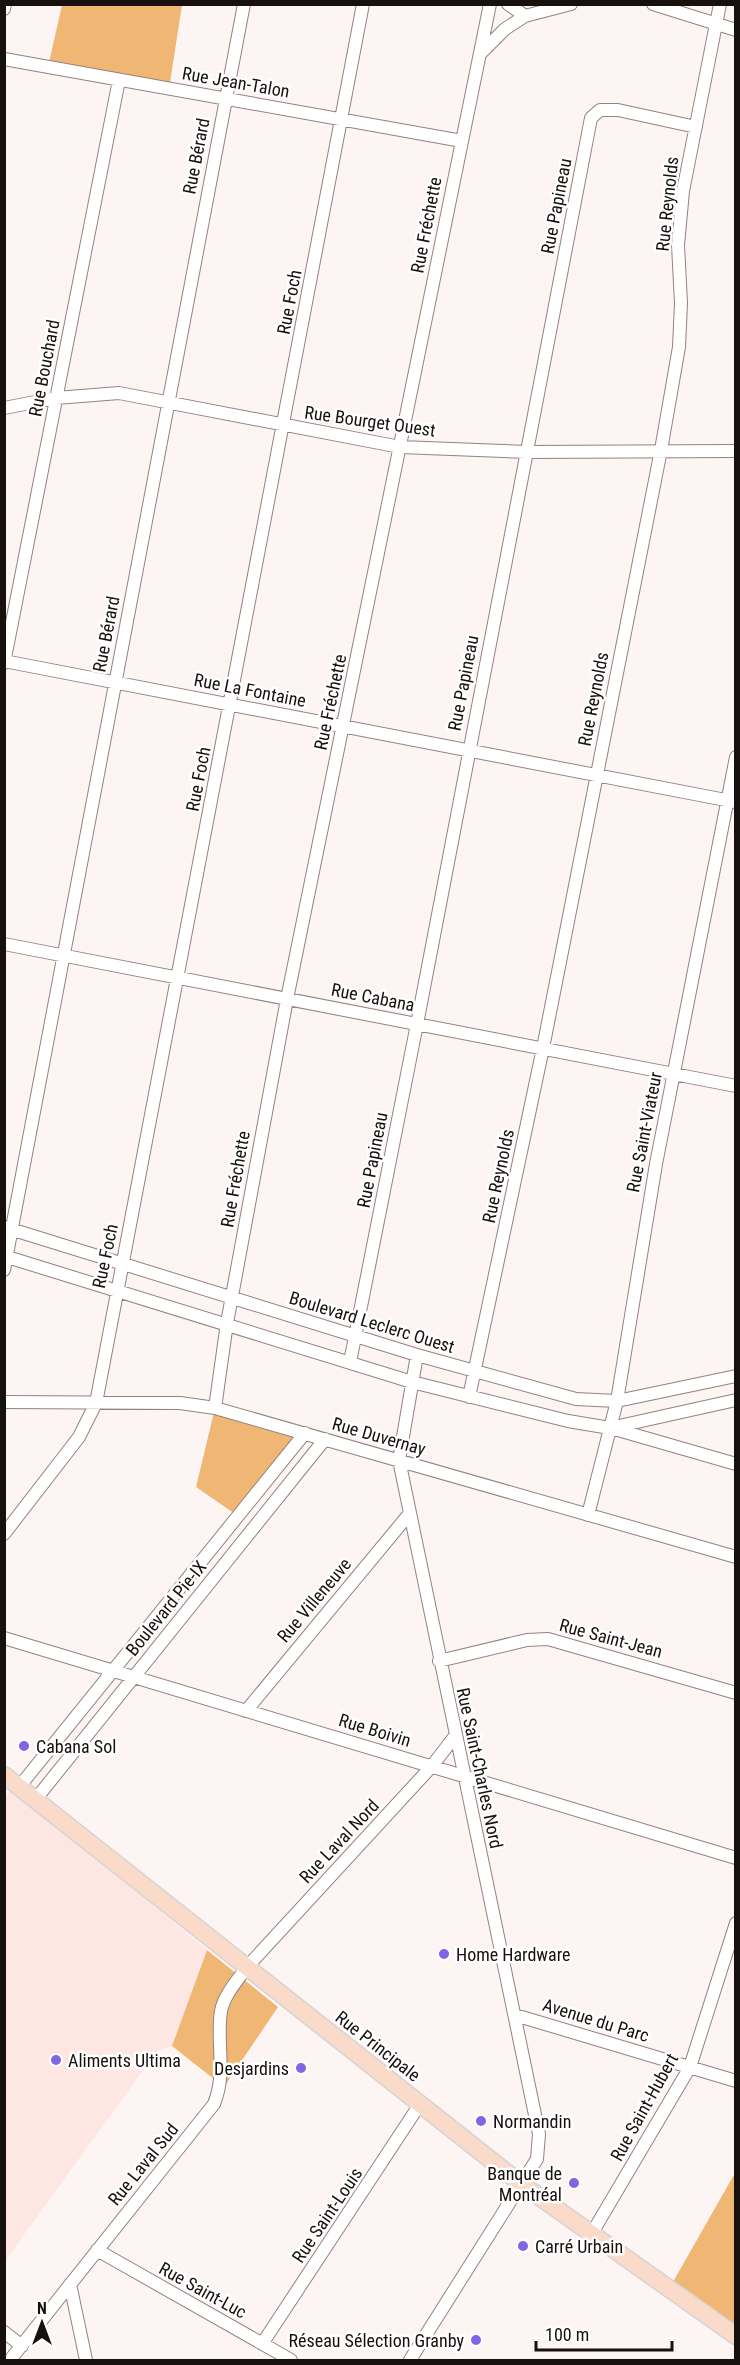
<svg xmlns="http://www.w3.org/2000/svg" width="740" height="2365" font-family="'Roboto Condensed',sans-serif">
  <rect width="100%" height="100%" fill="#fdf5f4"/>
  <path fill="#fee7e3" d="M12 1789 207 1950 172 2046 157 2051 5 2261 4 1798Z"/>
  <path fill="#efb773" d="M62 5H182L169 89 48 67Z
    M215 1408 305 1433 238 1516 196 1487Z
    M207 1950 278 2007 224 2087 172 2046Z
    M735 2173V2336L669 2289Z"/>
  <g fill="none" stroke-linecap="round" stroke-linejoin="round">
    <g stroke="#94827e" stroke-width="14">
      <path id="minor" d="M508 4 525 16
        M653 4 736 30
        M4 9 5 4
        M480 54 505 29 525 16 571 4
        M4 59 462 141
        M4 408 56 398 119 393 400 447 527 452 736 451
        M4 661 736 802
        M4 663 119 80
        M4 944 736 1086
        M4 1227 417 1355 576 1399 617 1401 736 1376
        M4 1256 412 1382 568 1421 610 1428 736 1400
        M4 1270 244 4
        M350 1362 417 1024 591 118 600 110H618L696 127
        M469 1397 543 1048 661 450 679 347 681 303 678 245 683 191 720 4
        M4 1402 180 1403 215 1408 736 1557
        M215 1408 227 1323 287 999 490 4
        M611 1428 736 1464
        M588 1515 617 1401 656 1164 736 757
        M4 1534 79 1437 96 1403 363 4
        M4 1638 736 1858
        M439 1661 527 1640 548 1639 736 1693
        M246 1711 410 1513
        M19 1787 305 1433
        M35 1800 325 1439
        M515 2015 736 2081
        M592 2233 690 2067 736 1923
        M97 2250 291 2360
        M70 2284 86 2360
        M4 2332 22 2346
        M262 2344 420 2104
        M10 2360 214 2104C227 2072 216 2044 221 2011 224 1995 237 1981 247 1967L432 1766 455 1736
        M410 2360 537 2159 539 2134 399 1460 417 1355"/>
    </g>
    <g stroke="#d5d4d4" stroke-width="19">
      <path id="major" d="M4 1775 520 2183 736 2336"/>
    </g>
    <use href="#minor" stroke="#fff" stroke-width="12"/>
    <use href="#major" stroke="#fadac8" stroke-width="16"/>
  </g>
  <g fill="#8066e2" stroke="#fff" stroke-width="2">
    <circle cx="24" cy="1746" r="6"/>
    <circle cx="444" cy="1954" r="6"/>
    <circle cx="56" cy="2060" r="6"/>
    <circle cx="301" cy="2068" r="6"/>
    <circle cx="481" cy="2121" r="6"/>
    <circle cx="574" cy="2183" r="6"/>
    <circle cx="523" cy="2246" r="6"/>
    <circle cx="476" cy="2340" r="6"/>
  </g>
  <g text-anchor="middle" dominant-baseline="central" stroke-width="5" stroke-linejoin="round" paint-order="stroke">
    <g font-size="18" fill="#16100e" stroke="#fff">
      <text transform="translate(236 82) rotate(10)">Rue Jean-Talon</text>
      <text transform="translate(196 156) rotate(-79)">Rue Bérard</text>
      <text transform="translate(667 204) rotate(-84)">Rue Reynolds</text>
      <text transform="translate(556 206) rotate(-79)">Rue Papineau</text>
      <text transform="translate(426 225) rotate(-79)">Rue Fréchette</text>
      <text transform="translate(289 302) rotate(-79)">Rue Foch</text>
      <text transform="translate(44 368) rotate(-79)">Rue Bouchard</text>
      <text transform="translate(370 421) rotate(8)">Rue Bourget Ouest</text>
      <text transform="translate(106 634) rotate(-79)">Rue Bérard</text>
      <text transform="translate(463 683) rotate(-79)">Rue Papineau</text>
      <text transform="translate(250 690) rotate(11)">Rue La Fontaine</text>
      <text transform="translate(593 699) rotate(-79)">Rue Reynolds</text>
      <text transform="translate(330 702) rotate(-78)">Rue Fréchette</text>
      <text transform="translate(198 779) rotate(-79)">Rue Foch</text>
      <text transform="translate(373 997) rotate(11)">Rue Cabana</text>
      <text transform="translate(644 1132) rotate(-79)">Rue Saint-Viateur</text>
      <text transform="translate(372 1160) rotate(-79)">Rue Papineau</text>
      <text transform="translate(498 1176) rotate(-78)">Rue Reynolds</text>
      <text transform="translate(235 1179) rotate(-80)">Rue Fréchette</text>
      <text transform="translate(105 1256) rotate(-78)">Rue Foch</text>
      <text transform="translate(372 1322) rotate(17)">Boulevard Leclerc Ouest</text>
      <text transform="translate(379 1436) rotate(16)">Rue Duvernay</text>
      <text transform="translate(314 1600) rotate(-50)">Rue Villeneuve</text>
      <text transform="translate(166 1608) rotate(-51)">Boulevard Pie-IX</text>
      <text transform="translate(611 1638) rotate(15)">Rue Saint-Jean</text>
      <text transform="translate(375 1730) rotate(17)">Rue Boivin</text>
      <text transform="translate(480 1768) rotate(78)">Rue Saint-Charles Nord</text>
      <text transform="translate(339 1841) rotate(-47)">Rue Laval Nord</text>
      <text transform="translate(596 2020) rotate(17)">Avenue du Parc</text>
      <text transform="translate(378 2046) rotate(38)">Rue Principale</text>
      <text transform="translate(644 2107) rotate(-61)">Rue Saint-Hubert</text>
      <text transform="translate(143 2164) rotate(-51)">Rue Laval Sud</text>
      <text transform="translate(327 2215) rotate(-56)">Rue Saint-Louis</text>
      <text transform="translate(203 2290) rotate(29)">Rue Saint-Luc</text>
    </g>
    <g font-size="18" fill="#16100e" stroke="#fff" text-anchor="start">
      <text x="36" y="1746">Cabana Sol</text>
      <text x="456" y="1954">Home Hardware</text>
      <text x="68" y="2060">Aliments Ultima</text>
      <text x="289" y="2068" text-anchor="end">Desjardins</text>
      <text x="493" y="2121">Normandin</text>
      <text x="562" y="2173" text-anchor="end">Banque de<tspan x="562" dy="21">Montréal</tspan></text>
      <text x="535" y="2246">Carré Urbain</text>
      <text x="464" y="2340" text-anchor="end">Réseau Sélection Granby</text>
    </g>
  </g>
  <rect width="740" height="2365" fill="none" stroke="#16100e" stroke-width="12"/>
  <g transform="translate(42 2323)" stroke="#ffffff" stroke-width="4.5" paint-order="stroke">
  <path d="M0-4.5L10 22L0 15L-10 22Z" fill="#16100e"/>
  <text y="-9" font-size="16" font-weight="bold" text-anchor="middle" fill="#16100e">N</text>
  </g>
  <path d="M536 2341v9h136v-9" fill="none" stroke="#16100e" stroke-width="3"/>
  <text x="545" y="2341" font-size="18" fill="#16100e" stroke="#ffffff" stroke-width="4.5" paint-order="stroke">100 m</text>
</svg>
